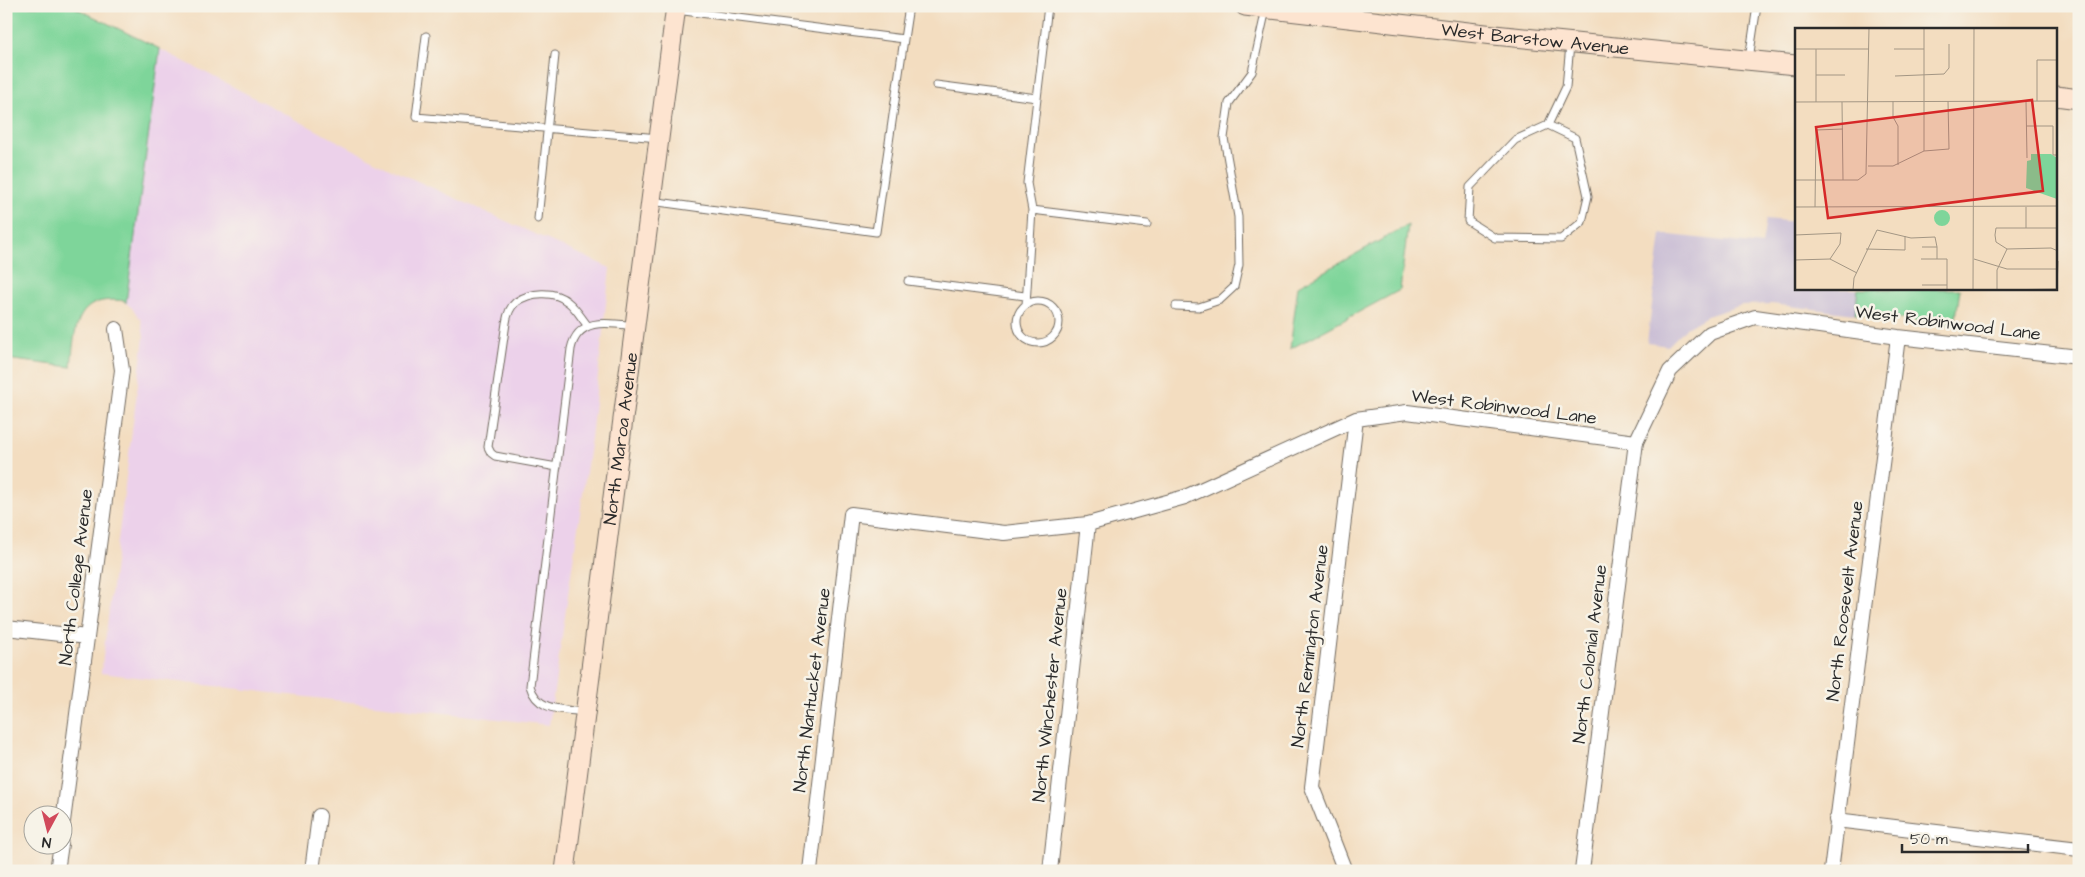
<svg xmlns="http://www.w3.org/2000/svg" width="2085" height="877" font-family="'Architects Daughter',sans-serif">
  <rect width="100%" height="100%" fill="#f7f3e8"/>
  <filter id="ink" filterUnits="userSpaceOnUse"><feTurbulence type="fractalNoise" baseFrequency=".02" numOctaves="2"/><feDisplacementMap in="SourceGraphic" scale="10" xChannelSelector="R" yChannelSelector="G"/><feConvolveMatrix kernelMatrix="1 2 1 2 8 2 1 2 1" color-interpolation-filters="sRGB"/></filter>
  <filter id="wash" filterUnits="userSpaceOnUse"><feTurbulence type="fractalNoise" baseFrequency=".0096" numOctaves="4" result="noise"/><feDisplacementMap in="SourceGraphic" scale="20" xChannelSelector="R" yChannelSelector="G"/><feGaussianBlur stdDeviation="1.12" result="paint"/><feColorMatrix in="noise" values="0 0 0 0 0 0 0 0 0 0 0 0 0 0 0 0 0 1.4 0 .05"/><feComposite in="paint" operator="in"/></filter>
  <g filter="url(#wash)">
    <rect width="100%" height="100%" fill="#f3ddc0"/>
    <path fill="#ecd1ea" d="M160 49 395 171 610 268 591 438 549 725 101 673 144 337 141 320 132 308 126 303Z"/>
    <path fill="#cbbfd5" d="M1766 219 1796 222V289H1858L1855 314 1772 304 1742 305 1707 316 1686 328 1668 346 1647 343 1661 234 1762 245Z"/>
    <path fill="#7ed59a" stroke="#548062" d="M6 6H72L160 49 126 303 125 301C74 294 75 329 71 367L6 359Z
      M1408 225 1400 290 1290 349 1298 286Z
      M1858 289H1960L1955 325 1855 314Z"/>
  </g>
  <g filter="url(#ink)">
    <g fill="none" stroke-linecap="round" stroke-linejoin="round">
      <g stroke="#71695f" stroke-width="9">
        <path id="lane" d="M426 36 416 117 659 138
          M904 39 909 6
          M1749 59 1757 6
          M936 85 1037 98
          M1548 125 1575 138 1588 196 1582 222 1561 239 1495 238 1468 221 1470 187 1515 140Z
          M1548 125 1566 87 1570 45
          M651 201 876 232 904 39 676 10
          M1032 210 1147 224
          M538 219 555 55
          M908 281 1025 296
          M1017 322a21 21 0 1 1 42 0a21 21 0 1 1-42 0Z
          M1026 305 1032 210 1027 183 1048 6
          M1176 306 1199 307 1220 300 1234 287 1239 265 1238 217 1224 138 1229 103 1252 72 1266 9
          M557 467 495 456 491 453 488 447 506 323C507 316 510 307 516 302 530 292 554 290 568 302 576 308 582 319 588 326
          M584 712C561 709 537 711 530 686L571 349C578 316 610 323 634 326"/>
      </g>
      <g stroke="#71695f" stroke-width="16">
        <path id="street" d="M6 628 87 637
          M1836 820 2079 849
          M62 829 122 370 116 329
          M57 871 61 844
          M312 871 319 816
          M810 871 851 514 1004 533 1088 524 1185 497 1356 419 1407 412 1636 442
          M1050 871 1088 524
          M1345 871 1312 787 1356 419
          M1582 871 1636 442 1670 371 1710 333 1755 317 1898 337 2079 357
          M1831 871 1898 337"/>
      </g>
      <g stroke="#71695f" stroke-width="21">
        <g id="secondary">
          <path id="s1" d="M1245 6 1494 35 1796 65"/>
          <path d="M2056 96 2079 99"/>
          <path id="s2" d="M565 871 676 6"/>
        </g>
      </g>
      <use href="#lane" stroke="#fff" stroke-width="7"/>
      <use href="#street" stroke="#fff" stroke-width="14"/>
      <use href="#secondary" stroke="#fde4d0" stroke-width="19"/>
    </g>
  </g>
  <g text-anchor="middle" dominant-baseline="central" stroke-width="5" stroke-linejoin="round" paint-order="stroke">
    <g font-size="18" fill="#2b2b2b" stroke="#f7f3e8">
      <text stroke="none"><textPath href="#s1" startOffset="292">West Barstow Avenue</textPath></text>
      <text transform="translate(1948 323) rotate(7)">West Robinwood Lane</text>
      <text transform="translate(1504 407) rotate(7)">West Robinwood Lane</text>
      <text stroke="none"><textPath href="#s2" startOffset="436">North Maroa Avenue</textPath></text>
      <text transform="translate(76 577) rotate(-83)">North College Avenue</text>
      <text transform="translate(1845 601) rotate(-83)">North Roosevelt Avenue</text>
      <text transform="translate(1310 646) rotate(-83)">North Remington Avenue</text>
      <text transform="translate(1590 654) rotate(-83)">North Colonial Avenue</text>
      <text transform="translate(812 690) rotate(-83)">North Nantucket Avenue</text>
      <text transform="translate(1050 695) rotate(-84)">North Winchester Avenue</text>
    </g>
  </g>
  <g transform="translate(1795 28)">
    <rect width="262" height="262" fill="#f3ddc0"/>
    <path d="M236 126H256L262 130V171L231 160 232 133 236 132ZM139 190a8 8 0 1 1 16 0a8 8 0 1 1-16 0Z" fill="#7ed59a"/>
    <path fill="none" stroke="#a39684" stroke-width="1" d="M0 21H74M99 21H129M21 47H50M100 48 149 46 154 40V16M98 73V89L103 98V137M231 73 232 130M242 73V32H263M0 74 263 73M21 74V21M47 74 48 152M231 98H258V127H263M129 123V0M73 138H98L129 123 154 121 153 73M0 152H63L71 146 74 0M0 179 263 178M20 179 21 102 48 101M231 200V179M263 200H201L200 207 201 214 212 221 256 220 263 223M0 207 46 205 45 216 35 231M127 219H142V231H152V262M71 221 110 222V208M212 221 202 242V262L262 261 263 233M126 231H142M179 231 212 241H262M0 232 35 231 62 245M127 257H152M58 262 59 250 82 202 116 210 140 209 142 219M178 262 179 0"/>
    <path fill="#d62828" fill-opacity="0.15" stroke="#d62828" stroke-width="2.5" d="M237 72 248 163 33 190 21 99Z"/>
    <rect width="262" height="262" fill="none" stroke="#2b2b2b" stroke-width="2.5"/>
  </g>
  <rect width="2085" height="877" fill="none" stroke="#f7f3e8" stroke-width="25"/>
  <g transform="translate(48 830) rotate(187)"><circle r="24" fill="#f7f3e8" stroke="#a5a39c"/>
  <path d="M0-4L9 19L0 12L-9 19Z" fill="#d1495b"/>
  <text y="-8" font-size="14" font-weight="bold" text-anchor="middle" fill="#2b2b2b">N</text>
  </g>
  <path d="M1902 844v8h126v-8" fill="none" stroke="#2b2b2b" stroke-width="2.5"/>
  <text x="1910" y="844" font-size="15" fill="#2b2b2b" stroke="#f7f3e8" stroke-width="4" paint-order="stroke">50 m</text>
</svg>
